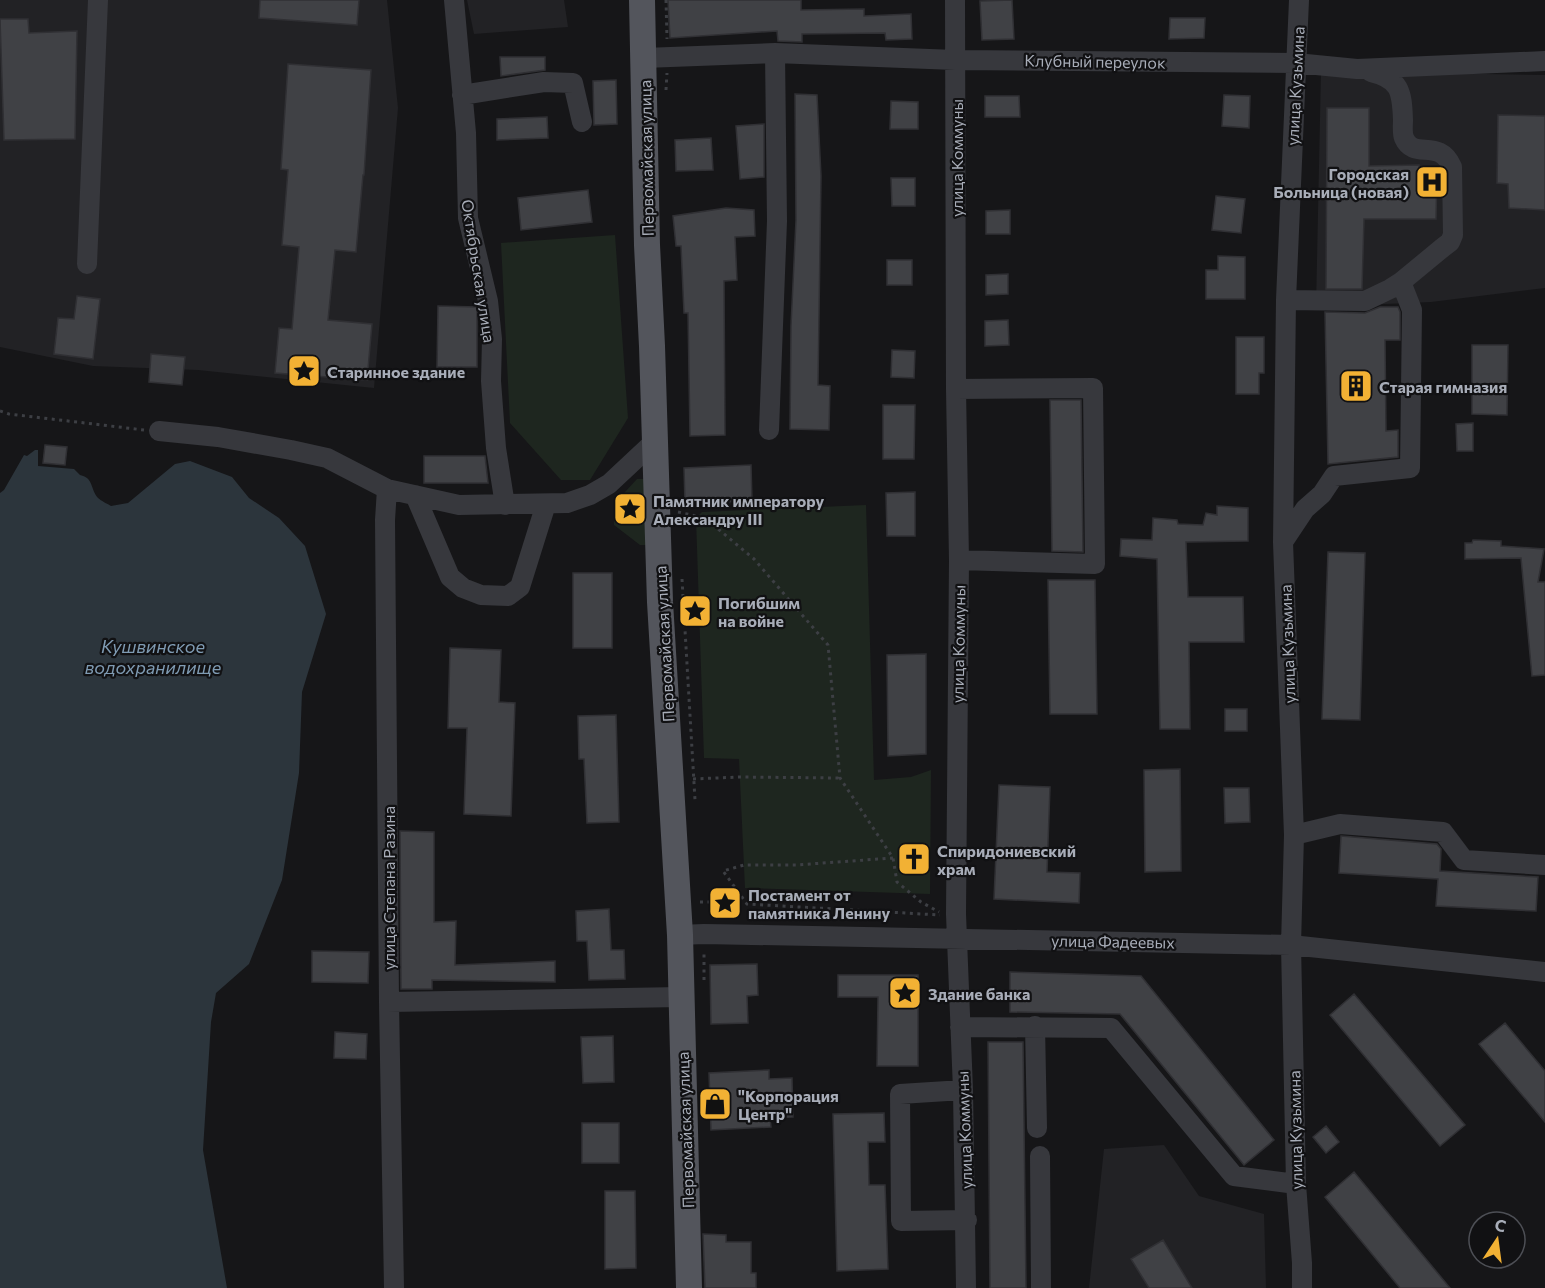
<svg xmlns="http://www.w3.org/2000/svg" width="1545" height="1288" font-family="Commissioner,sans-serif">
  <rect width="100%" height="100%" fill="#161618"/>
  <path fill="#222225" d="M0 0H387L398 108 374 388 198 370 93 366 0 347Z
    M467 0H564L568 27 474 34Z
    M1321 71 1545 75V288L1431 302 1316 307Z
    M1164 1145 1199 1196 1264 1214 1266 1288H1089L1104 1149Z"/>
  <path fill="#1e261f" d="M615 235 628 418 590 480H561L510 423 501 243Z
    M637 479H646L649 545H640L614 525V504Z
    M866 505 874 780 911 777 931 770 930 894 745 888 739 759 704 758 696 518 702 512Z"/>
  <path fill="#2c353c" d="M35 450H38V466L74 469 80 475C94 478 90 489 98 498 101 501 108 504 111 506L128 503 175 464 190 461 232 477 249 498 279 518 305 546 326 614 302 692 299 773 282 880 249 964 216 993 211 1022 203 1150 227 1288H0V493L4 490 24 455 27 456Z"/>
  <path fill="#404145" stroke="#303034" stroke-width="1.5" d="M260 0H359L357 25 259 18Z
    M668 0H801V10L864 9V16L911 14 912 39 886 40 885 33 802 34V42L778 41 777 31 670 38Z
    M1012 0 1014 39 982 40 980 1Z
    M1170 18H1205L1204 38 1169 39Z
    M0 19H28L29 33 77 31 75 139 4 140Z
    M500 57H545V70L501 76Z
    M288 64 371 70 364 175H363L356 252 335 250 328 320 372 324 367 380 275 373 279 328 292 329 299 247 282 245 288 170 281 169Z
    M616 80 617 124 594 125 593 81Z
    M795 94 817 95 821 176 818 385 830 386 829 430 790 429 791 326 796 220Z
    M1224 95 1250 96 1249 128 1222 126Z
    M985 96H1019L1020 117H985Z
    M891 101 918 102V129H890Z
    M1327 108H1369V166L1419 165V173H1437L1436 219H1364L1362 289H1326Z
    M1498 115 1545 116V210L1509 208 1508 184 1497 183Z
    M547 117 548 138 497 140V119Z
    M764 124V177L740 179 736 126Z
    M711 138 713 170 676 171 675 140Z
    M891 178H915V206H892Z
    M588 190 592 222 521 230 518 198Z
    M1216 196 1245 199 1241 233 1212 230Z
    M726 208 754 210 755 236 735 237 737 280 724 281 725 435 690 436 688 313H684L681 246H676L673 216Z
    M1010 210V234H986V211Z
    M1218 256 1245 257V299H1206V270H1218Z
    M887 260H912V285H887Z
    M1008 274V294L986 295V275Z
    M77 296 100 299 93 359 54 354 58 318 74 319Z
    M438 306 477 307V367H437Z
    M1380 307H1398L1400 312V340H1385L1386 431 1398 430V457L1328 464 1325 312 1365 313Z
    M1008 320 1009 345 985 346V321Z
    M1236 337H1264V373H1259V394H1236Z
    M1472 345H1508L1507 415 1472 414Z
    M892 350 915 351 914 378 891 377Z
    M151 354 185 357 182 385 149 382Z
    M1050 400H1081L1083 552 1052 551Z
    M883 405H915L914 459H883Z
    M1473 423V451H1457L1456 424Z
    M45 445 67 447 65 465 43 463Z
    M424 456H485L488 483H424Z
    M751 465 752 501 685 503 684 468Z
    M915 492V536H887L886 493Z
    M1217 506 1248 508V541L1186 542 1188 597H1243L1244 642H1189L1190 729H1160L1157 559 1120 556 1121 539 1152 540 1153 518 1177 520 1178 524 1203 525 1206 513 1217 515Z
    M1473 540 1501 541V546L1544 549 1538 582H1545V675L1532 676 1521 558 1465 559V543H1472Z
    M1328 552 1365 553 1360 720 1322 719Z
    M573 573H612V648H573Z
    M1048 580H1095L1097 714H1050Z
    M450 648 501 650 499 702 515 703 511 816 464 814 467 728H448Z
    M926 654V754L888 756 887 655Z
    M1225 709H1247V731H1225Z
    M616 715 619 822 587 823 584 759H579L578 716Z
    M1180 769 1181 871 1145 872 1144 770Z
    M999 785 1050 787 1047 872 1080 873 1079 903 994 899Z
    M1224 788H1249L1250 822 1225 823Z
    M400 831 434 832V922L456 921 455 965 555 961V982L432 980V989H401Z
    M1341 836 1437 844 1441 849 1440 871 1538 877 1536 911 1436 906 1438 879 1339 873Z
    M903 851 925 852V867L902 866Z
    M609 909 611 950H624L625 979 589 980 587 941H577L576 911Z
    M312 951 369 952 368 983 312 982Z
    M757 964 758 995 747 996 748 1023 711 1024 710 965Z
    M1010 972 1141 976 1274 1140 1244 1165 1120 1014 1010 1012Z
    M838 975H918V1066H877L878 997H838Z
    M1354 994 1465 1125 1440 1146 1330 1015Z
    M1505 1023 1545 1071V1122L1479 1044Z
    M335 1032 367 1034 366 1059 334 1058Z
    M613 1036 614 1082 583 1083 581 1037Z
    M988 1042H1023L1026 1288H990Z
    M769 1070V1079L792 1078 793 1117 770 1118 771 1127 711 1130 709 1073Z
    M884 1113 885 1142H868L869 1185H885L888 1269 837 1271 833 1114Z
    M582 1123H619V1163H582Z
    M1326 1126 1339 1142 1326 1153 1313 1137Z
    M1354 1172 1450 1288H1400L1325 1197Z
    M605 1191H635L636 1268 605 1269Z
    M703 1234 726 1235V1242H751V1273H756V1288H705Z
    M1163 1240 1192 1288H1149L1131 1259Z"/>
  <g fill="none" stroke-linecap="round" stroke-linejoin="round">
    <path stroke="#3d3f44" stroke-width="3" stroke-dasharray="3 4.5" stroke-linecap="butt" d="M666 0 667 39
      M666 90 667 73
      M0 411 9 414 144 430
      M678 512 705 518 754 559 828 645 840 778 893 858 897 882 921 902 939 912
      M682 579 695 800
      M693 779 740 777 840 778
      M893 858 796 865H744L723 871 747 904 940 915
      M700 902H720
      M704 980V951"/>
    <path stroke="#37383d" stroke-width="20" d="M454 0 466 133 468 218 488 301 492 339 491 381 496 448 505 505
      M955 0 956 389 959 560 956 914 963 1090 966 1288
      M1299 0 1286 300 1283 542 1294 835 1291 945 1296 1184 1302 1263V1288
      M644 58 775 53 955 60 1296 63 1357 69 1545 61
      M462 95 544 82 573 83 582 122
      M87 264 98 0
      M1286 300 1365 301 1390 289 1401 282 1441 249 1450 242 1453 235 1452 167C1439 137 1414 161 1404 138 1402 133 1403 125 1403 120 1402 91 1400 79 1371 72
      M956 389 1093 388 1095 564 959 560
      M769 430 777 221 775 53
      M159 431 218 437 291 450 327 458 387 489 459 505 567 503 590 495 609 484 655 441
      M387 489 385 520 389 1002 394 1288
      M415 495 450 577 463 588 481 595 508 596 520 587 546 504
      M1283 542 1305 509 1322 494 1334 476 1410 468 1412 310 1401 282
      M1294 835 1340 824 1443 832 1464 860 1545 865
      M680 935 704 934 1291 945 1545 972
      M389 1002 681 997
      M1035 1026 1037 1128
      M960 1027 1111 1028 1234 1176 1296 1184
      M963 1090 900 1094 901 1221 967 1220
      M1040 1156 1041 1288"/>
    <path stroke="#53555c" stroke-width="26" d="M642 0 647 245 652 346 660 602 680 935 689 1288"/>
  </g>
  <defs>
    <g id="hospital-square" transform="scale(1.725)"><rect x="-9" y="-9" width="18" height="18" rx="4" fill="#f2b134" stroke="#111113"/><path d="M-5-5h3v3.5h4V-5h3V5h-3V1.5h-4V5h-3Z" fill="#111"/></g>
    <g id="sight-square" transform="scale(1.725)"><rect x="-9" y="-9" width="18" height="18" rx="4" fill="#f2b134" stroke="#111113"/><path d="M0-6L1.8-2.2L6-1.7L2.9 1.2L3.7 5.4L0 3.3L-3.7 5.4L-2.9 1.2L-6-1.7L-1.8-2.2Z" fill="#111"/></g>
    <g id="building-square" transform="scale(1.725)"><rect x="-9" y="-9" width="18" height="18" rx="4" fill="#f2b134" stroke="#111113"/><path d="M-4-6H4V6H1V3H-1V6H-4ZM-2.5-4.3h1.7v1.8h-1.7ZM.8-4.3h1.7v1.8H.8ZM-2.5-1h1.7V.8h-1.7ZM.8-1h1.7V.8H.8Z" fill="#111"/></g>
    <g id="church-square" transform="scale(1.725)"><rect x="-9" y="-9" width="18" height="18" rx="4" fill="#f2b134" stroke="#111113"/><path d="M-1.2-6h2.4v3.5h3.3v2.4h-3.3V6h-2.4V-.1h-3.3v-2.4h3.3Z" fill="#111"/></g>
    <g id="shop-square" transform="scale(1.725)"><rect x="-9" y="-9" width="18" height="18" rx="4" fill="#f2b134" stroke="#111113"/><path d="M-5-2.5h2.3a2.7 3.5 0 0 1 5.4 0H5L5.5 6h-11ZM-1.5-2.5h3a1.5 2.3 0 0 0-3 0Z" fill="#111"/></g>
  </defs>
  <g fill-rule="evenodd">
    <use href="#hospital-square" x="1432" y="182"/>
    <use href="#sight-square" x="304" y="371"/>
    <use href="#building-square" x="1356" y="386"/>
    <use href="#sight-square" x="630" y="509"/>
    <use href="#sight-square" x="695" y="611"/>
    <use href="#church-square" x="914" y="859"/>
    <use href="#sight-square" x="725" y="903"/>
    <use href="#sight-square" x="905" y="993"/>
    <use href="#shop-square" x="715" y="1104"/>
  </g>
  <g text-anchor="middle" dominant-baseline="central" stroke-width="4.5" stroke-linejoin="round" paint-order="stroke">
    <g font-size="16" fill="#a8adb8" stroke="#111113">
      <text transform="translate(1095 61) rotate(1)">Клубный переулок</text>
      <text transform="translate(1295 86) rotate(-87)">улица Кузьмина</text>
      <text transform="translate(646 158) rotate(-91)">Первомайская улица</text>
      <text transform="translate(956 158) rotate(-90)">улица Коммуны</text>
      <text transform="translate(479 271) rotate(81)">Октябрьская улица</text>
      <text transform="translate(664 644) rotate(-93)">Первомайская улица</text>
      <text transform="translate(958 644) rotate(-89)">улица Коммуны</text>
      <text transform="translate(1287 644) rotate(-92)">улица Кузьмина</text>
      <text transform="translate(388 888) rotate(-90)">улица Степана Разина</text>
      <text transform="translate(1113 941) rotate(1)">улица Фадеевых</text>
      <text transform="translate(685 1130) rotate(-92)">Первомайская улица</text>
      <text transform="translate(964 1130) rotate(-92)">улица Коммуны</text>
      <text transform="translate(1295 1130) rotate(-91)">улица Кузьмина</text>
    </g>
    <g font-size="16" font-weight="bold" fill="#a8adb8" stroke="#111113" text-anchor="start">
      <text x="1409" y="173" text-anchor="end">Городская<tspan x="1409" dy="18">Больница (новая)</tspan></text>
      <text x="327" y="371">Старинное здание</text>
      <text x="1379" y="386">Старая гимназия</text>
      <text x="653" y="500">Памятник императору<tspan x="653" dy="18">Александру III</tspan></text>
      <text x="718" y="602">Погибшим<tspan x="718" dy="18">на войне</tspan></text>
      <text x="937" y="850">Спиридониевский<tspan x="937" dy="18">храм</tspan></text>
      <text x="748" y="894">Постамент от<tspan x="748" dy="18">памятника Ленину</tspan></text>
      <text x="928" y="993">Здание банка</text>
      <text x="738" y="1095">"Корпорация<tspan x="738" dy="18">Центр"</tspan></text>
    </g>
    <g font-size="18" font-style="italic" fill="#7f9bb3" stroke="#111113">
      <text x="153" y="646">Кушвинское<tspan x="153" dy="21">водохранилище</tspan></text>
    </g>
  </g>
  <g transform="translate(1497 1240) rotate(13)"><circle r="28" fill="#111113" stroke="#4d4f55" stroke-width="1.5"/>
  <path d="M0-4.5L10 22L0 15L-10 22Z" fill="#f2b134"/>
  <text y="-9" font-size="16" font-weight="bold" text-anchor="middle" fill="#a8adb8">С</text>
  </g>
</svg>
